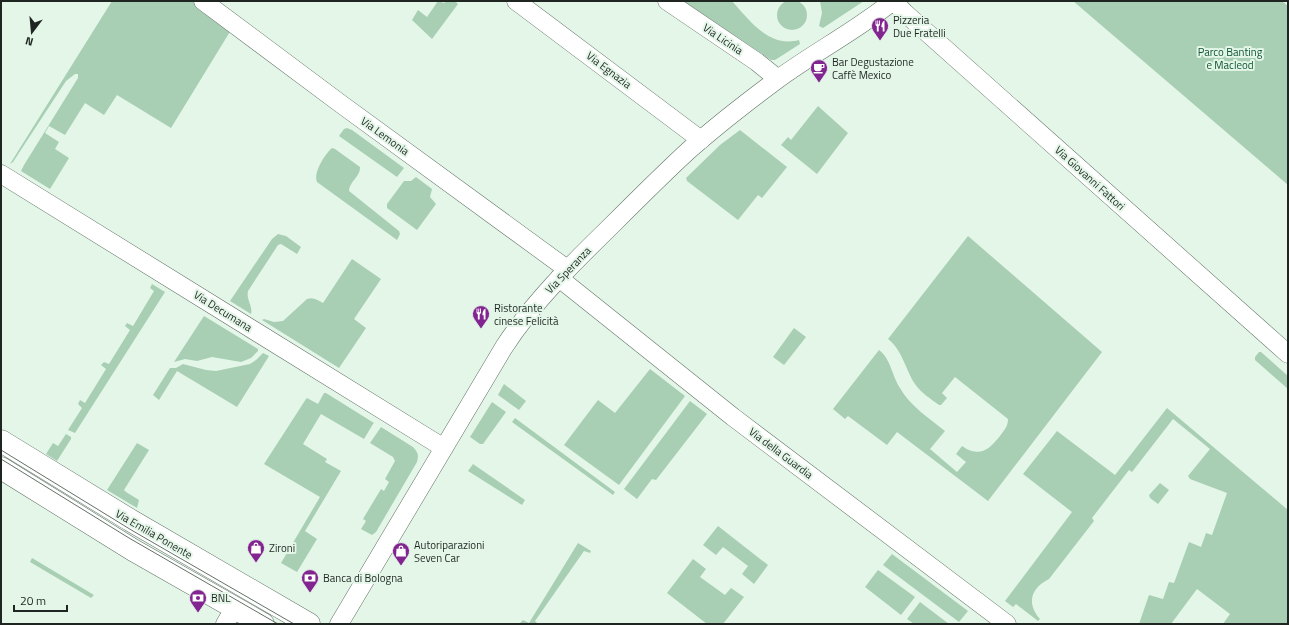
<svg xmlns="http://www.w3.org/2000/svg" width="1289" height="625" font-family="'Titillium Web',sans-serif">
  <rect width="100%" height="100%" fill="#e3f6e8"/>
  <path fill="#a8cfb4" d="M777 15a15 15 0 1 1 30 0a15 15 0 1 1-30 0Z
    M112 1H192L231 30 171 128 117 95 104 115 85 103 65 135 49 126 45 133 59 142 55 149 69 158 50 189 21 171 24 165 78 78V74H75L66 81 13 162 10 164Z
    M438 1 444 3 446 1H455L458 4 432 39 412 20 418 10 427 17Z
    M683 1H732C750 21 769 48 799 40L800 44 775 60H771Z
    M820 1H864L823 28 819 26 822 13Z
    M1073 1H1282L1288 6V185Z
    M818 106 848 133 817 174 781 145 788 137 791 140Z
    M347 128 352 130 404 168 397 177 339 136 344 129Z
    M740 130 787 167 762 198 758 195 738 220 687 181 686 178 720 145Z
    M332 148 335 149 360 167C361 176 349 182 349 191L399 231 400 234 397 240 317 182C313 173 325 154 332 148Z
    M416 177 432 189 430 197 436 204 417 230 387 208V204L404 181H411Z
    M278 234 286 236 301 247 297 254 281 244 278 245 248 291C246 300 253 306 251 314L230 301 272 239Z
    M968 236 1102 352 988 501 897 432 887 445 848 416 845 419 833 409 879 350C891 359 892 376 900 388 910 406 929 418 945 431L930 449 957 472 966 462 956 454 962 446C979 458 989 450 1000 436 1004 430 1008 427 1008 419L955 377 942 393 947 398 941 405H939C931 399 921 393 915 384 905 369 903 351 888 339Z
    M352 259 381 279 354 319 366 328 339 368 262 320 264 319 274 322 283 321 307 299C314 297 317 300 323 303Z
    M152 284 165 292 75 433 68 430 82 408 78 404 80 400 85 403 106 369 101 365 104 362 109 364 130 330 125 326 127 323 133 326 154 291 150 288Z
    M204 316 258 349V351L251 358 241 362 212 357 197 361 185 359 174 362Z
    M794 328 806 337 784 365 773 357Z
    M1259 352H1261L1288 376V389L1255 360V357Z
    M263 353 269 356 237 407 177 371 159 400 153 395 170 368H176L183 364 206 370 216 371 250 364 256 360Z
    M650 369 685 396 619 485 564 445 598 400 615 413Z
    M504 384 526 401 519 410 498 395Z
    M324 393H326L374 423 373 424 364 439 321 414 303 444 327 459 325 462 341 471 305 531 317 539 297 572 281 563 320 497 264 464 306 399 307 398 318 404Z
    M690 401 707 414 656 480 652 479 637 499 624 489Z
    M492 402 506 412 483 444H480L470 437Z
    M1167 408 1288 510V624H1223L1230 614 1197 589 1171 624H1139L1149 595 1163 599 1169 582 1174 583 1189 542 1201 547 1206 533 1212 535 1227 493 1190 479 1188 476 1210 449 1173 419 1132 472 1129 470 1092 518 1094 521 1049 579C1031 588 1026 603 1040 619L1038 621 1016 604 1013 607 1005 601 1072 512 1023 474 1057 431 1115 475Z
    M515 418 615 492 613 495 512 422Z
    M381 427 413 447C418 452 419 455 417 462L376 532 372 535 361 529 366 521 363 519 381 489 384 491 389 482 385 479 395 461 393 457 370 443Z
    M66 434 71 437V439L57 461 46 454 53 443 58 446Z
    M137 443 149 450 124 490 126 492 139 500 137 508 107 490Z
    M473 464 525 500 522 505 468 471Z
    M1160 483 1169 490 1158 504 1150 498 1149 495Z
    M718 526 768 565 754 584 742 574 748 566 723 547 716 555 703 545Z
    M578 543 591 551 590 553 584 551 535 621 538 624H519L523 620 529 623Z
    M892 554 968 611 959 622 883 565Z
    M32 558 94 595 91 598 30 562Z
    M693 559 706 569 700 577 725 595 731 588 744 597 723 624H707L667 593Z
    M878 570 915 597 901 615 865 587Z
    M920 602 949 624H914L907 619Z"/>
  <g fill="none" stroke-linecap="round" stroke-linejoin="round">
    <g stroke="#637468" stroke-width="19">
      <path id="street" d="M203 1 341 104 567 269
        M516 1 701 140
        M667 1 757 62 778 79
        M893 1 905 13 1288 354
        M1 174 444 448
        M559 278 733 417 1007 624
        M225 624 235 607
        M339 624 504 347C534 301 573 263 612 225 637 200 662 175 688 151 716 126 747 102 778 79 815 52 857 30 893 1"/>
    </g>
    <g stroke="#637468" stroke-width="23">
      <path id="secondary" d="M1 441 130 520 309 624
        M1 468 133 550 263 624"/>
    </g>
    <use href="#street" stroke="#fff" stroke-width="18"/>
    <use href="#secondary" stroke="#fff" stroke-width="22"/>
    <path stroke="#647068" stroke-width="1" d="M1 450 133 531 294 624
      M1 459 129 538 278 624"/>
  </g>
  <defs>
    <g id="restaurant-pin" transform="scale(0.9)"><path d="M0 17L-7.5 6A9.5 9.5 0 1 1 7.5 6Z" fill="#822590" stroke="#e3f6e8"/><path d="M-5-6h1v4h1v-4h1v4h1v-4h1v5L-1.5 .5V6h-2V.5L-5-1ZM5-6V6H3V1.5H1.5Q1.5-4 5-6Z" fill="#fff"/></g>
    <g id="cafe-pin" transform="scale(0.9)"><path d="M0 17L-7.5 6A9.5 9.5 0 1 1 7.5 6Z" fill="#822590" stroke="#e3f6e8"/><path d="M-5.5-4.5H6V0H3Q3 3.5 0 3.5H-2.5Q-5.5 3.5-5.5 0ZM3-3.2v2h1.7v-2ZM-6 4.5H4V6H-6Z" fill="#fff"/></g>
    <g id="shop-pin" transform="scale(0.9)"><path d="M0 17L-7.5 6A9.5 9.5 0 1 1 7.5 6Z" fill="#822590" stroke="#e3f6e8"/><path d="M-5-2.5h2.3a2.7 3.5 0 0 1 5.4 0H5L5.5 6h-11ZM-1.5-2.5h3a1.5 2.3 0 0 0-3 0Z" fill="#fff"/></g>
    <g id="bank-pin" transform="scale(0.9)"><path d="M0 17L-7.5 6A9.5 9.5 0 1 1 7.5 6Z" fill="#822590" stroke="#e3f6e8"/><path d="M-6-4H6V4H-6ZM0-2.3a2.3 2.3 0 1 0 0 4.6a2.3 2.3 0 1 0 0-4.6Z" fill="#fff"/></g>
  </defs>
  <g fill-rule="evenodd">
    <use href="#restaurant-pin" x="880" y="26"/>
    <use href="#cafe-pin" x="819" y="68"/>
    <use href="#restaurant-pin" x="481" y="314"/>
    <use href="#shop-pin" x="256" y="548"/>
    <use href="#shop-pin" x="401" y="551"/>
    <use href="#bank-pin" x="310" y="578"/>
    <use href="#bank-pin" x="198" y="598"/>
  </g>
  <g text-anchor="middle" dominant-baseline="central" stroke-width="4" stroke-linejoin="round" paint-order="stroke">
    <g font-size="11" fill="#1f2621" stroke="#e3f6e8" text-anchor="start">
      <text x="893" y="20">Pizzeria<tspan x="893" dy="13">Due Fratelli</tspan></text>
      <text x="832" y="62">Bar Degustazione<tspan x="832" dy="13">Caffè Mexico</tspan></text>
      <text x="494" y="308">Ristorante<tspan x="494" dy="13">cinese Felicità</tspan></text>
      <text x="414" y="545">Autoriparazioni<tspan x="414" dy="13">Seven Car</tspan></text>
      <text x="269" y="548">Zironi</text>
      <text x="323" y="578">Banca di Bologna</text>
      <text x="211" y="598">BNL</text>
    </g>
    <g font-size="11" fill="#1f2621" stroke="#e3f6e8">
      <text transform="translate(723 39) rotate(34)">Via Licinia</text>
      <text transform="translate(609 70) rotate(37)">Via Egnazia</text>
      <text transform="translate(385 136) rotate(36)">Via Lemonia</text>
      <text transform="translate(1090 178) rotate(42)">Via Giovanni Fattori</text>
      <text transform="translate(568 270) rotate(-46)">Via Speranza</text>
      <text transform="translate(223 311) rotate(32)">Via Decumana</text>
      <text transform="translate(781 453) rotate(37)">Via della Guardia</text>
      <text transform="translate(154 534) rotate(30)">Via Emilia Ponente</text>
    </g>
    <g font-size="11" fill="#0d5430" stroke="#e3f6e8">
      <text x="1230" y="52">Parco Banting<tspan x="1230" dy="13">e Macleod</tspan></text>
    </g>
  </g>
  <rect width="1289" height="625" fill="none" stroke="#1f2621" stroke-width="4"/>
  <g transform="translate(32 32) rotate(196)" stroke="#e3f6e8" stroke-width="3" paint-order="stroke">
  <path d="M0-3L7 15L0 10L-7 15Z" fill="#1f2621"/>
  <text y="-6" font-size="11" font-weight="bold" text-anchor="middle" fill="#1f2621">N</text>
  </g>
  <path d="M14 605v6h53v-6" fill="none" stroke="#1f2621" stroke-width="2"/>
  <text x="20" y="605" font-size="12" fill="#1f2621" stroke="#e3f6e8" stroke-width="3" paint-order="stroke">20 m</text>
</svg>
